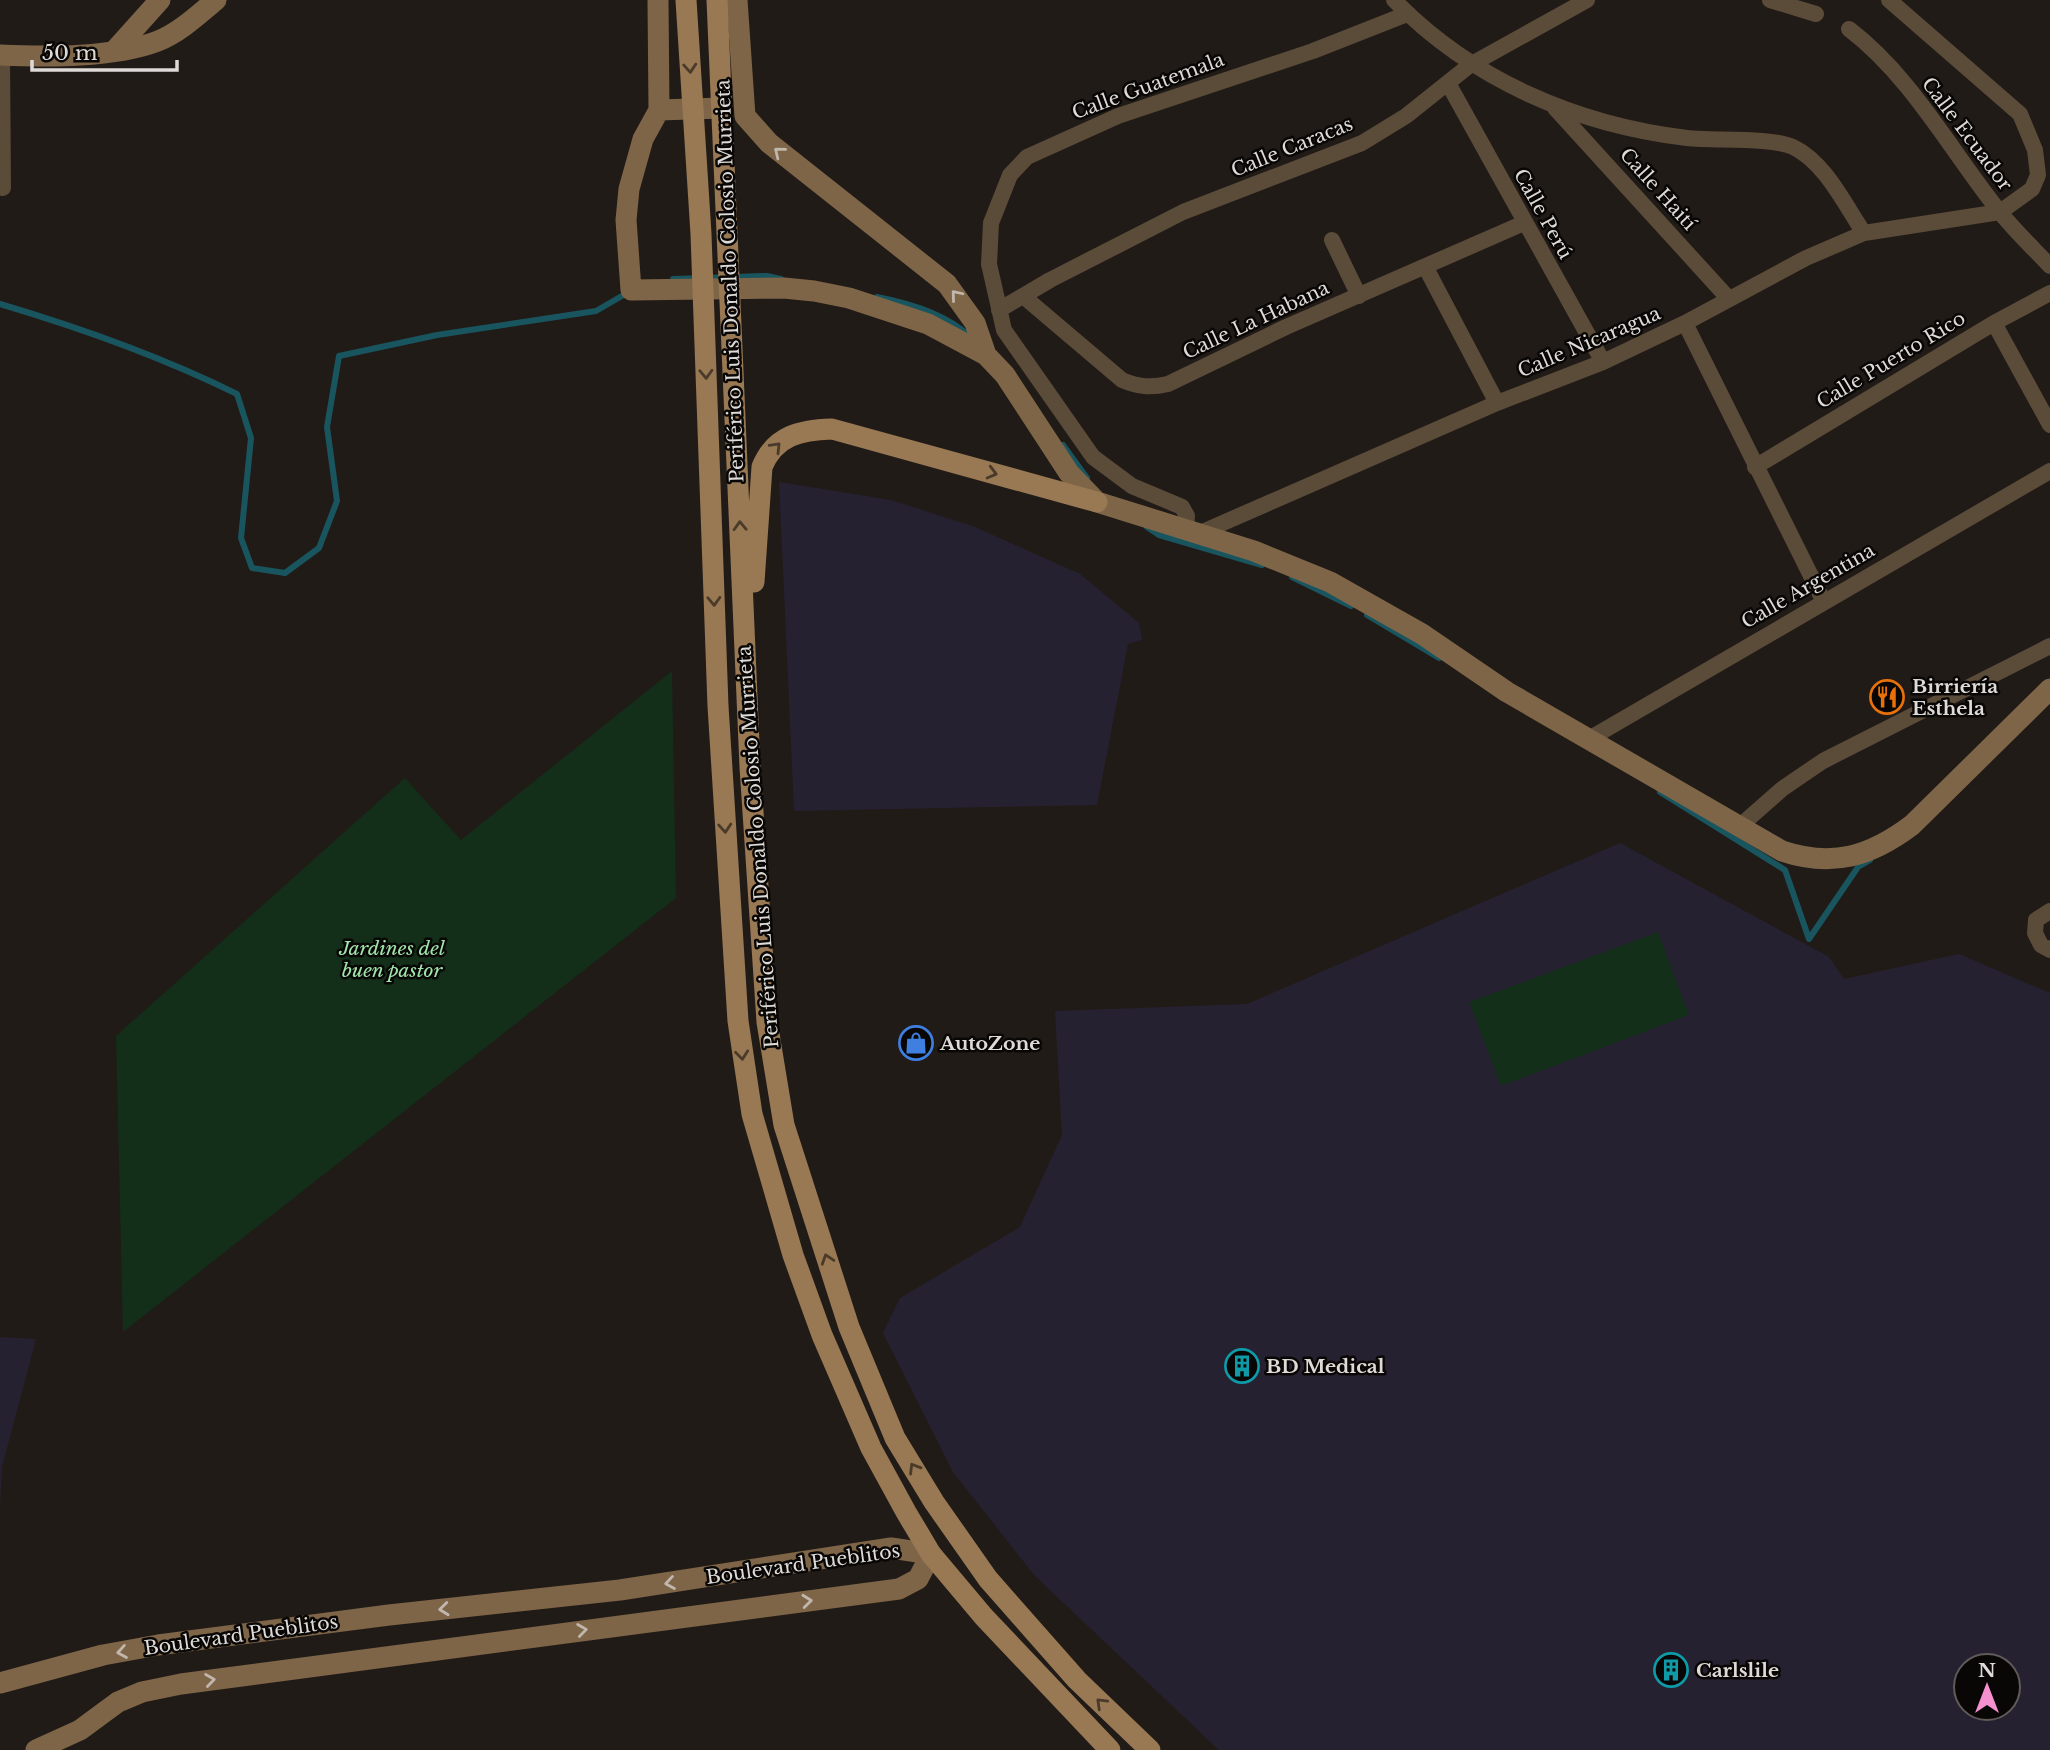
<svg xmlns="http://www.w3.org/2000/svg" width="2050" height="1750" font-family="'Libre Baskerville',serif">
  <rect width="100%" height="100%" fill="#211b17"/>
  <path fill="#262131" fill-rule="evenodd" d="M779 482 891 500 975 527 1080 574 1139 623 1142 640 1128 644 1097 805 794 811Z
    M1620 843 1829 957 1844 979 1959 954 2050 993V1750H1219L1035 1576 953 1472 883 1333 900 1298 1020 1227 1062 1135 1055 1011 1247 1004ZM1966 1666H2008V1708H1966Z
    M0 1337 36 1339 2 1467 0 1506Z"/>
  <path fill="#132e19" d="M672 671 676 898 123 1332 116 1036 405 778 461 840Z
    M1658 932 1689 1015 1501 1086 1469 1002Z"/>
  <g fill="none" stroke-linecap="round" stroke-linejoin="round">
    <path stroke="#19555f" stroke-width="6" d="M673 279 767 276 781 279
      M877 297C908 303 946 314 969 336
      M0 304C81 328 162 357 237 394L251 438 241 538 252 568 285 573 319 548 337 501 327 427 339 356 437 335 596 311 627 293
      M1063 445 1087 478
      M1147 527 1159 535 1262 565
      M1292 577 1351 606
      M1367 615 1439 658
      M1660 792 1785 870 1809 939 1858 867 1870 860"/>
    <path stroke="#5b4b39" stroke-width="16" d="M1394 0C1472 80 1577 125 1687 138 1715 141 1771 137 1793 147 1825 162 1845 205 1864 233
      M1770 0 1816 14
      M1849 29C1911 76 1951 151 1999 211 2014 230 2033 248 2050 266
      M2 55 3 188
      M1449 85 1603 362
      M1555 108 1729 299
      M1332 240 1359 296
      M1426 268 1497 403
      M1023 296 1122 380C1138 387 1151 388 1168 384L1286 327 1524 223
      M999 310 1050 280 1183 212 1362 143 1406 116 1470 65 1587 0
      M1685 323 1823 600
      M1994 323 2050 425
      M1755 467 1994 323 2050 293
      M1186 529 1187 516 1182 507 1132 486 1093 457 1004 330 989 264 991 223 1010 175 1027 157 1118 116 1313 51 1407 14
      M1200 533 1497 403 1603 362 1685 323 1806 258 1864 233 2000 212 2032 189 2038 175 2035 150 2020 114 1889 0
      M1589 739 2050 471
      M1740 826 1782 789 1823 761 2050 646
      M2050 911 2036 920 2035 933 2041 945 2050 950"/>
    <path stroke="#7e6548" stroke-width="21" d="M658 0 659 110 643 139 629 189 626 220 631 290 784 288 814 291 849 298 928 324 986 355 1005 375 1069 473 1097 502 1254 551 1330 582 1422 634 1507 692 1782 851C1833 868 1871 856 1912 825L2050 689
      M737 0 745 116 769 143 947 284 975 323 986 355
      M116 49 160 0
      M0 55C47 57 114 58 158 41 180 32 198 15 216 0
      M659 110 722 108
      M0 1683 103 1655 158 1645 389 1615 620 1590 891 1548 931 1554 918 1579 899 1589 181 1684 142 1692 118 1702 80 1730 36 1750"/>
    <path stroke="#997854" stroke-width="21" d="M686 0 701 234 718 706 738 1021 752 1114 793 1255 822 1335 871 1448 906 1512 931 1554 984 1617 1110 1750
      M717 0 750 767 767 1022 784 1125 849 1327 895 1438 934 1502 988 1579 1077 1680 1150 1750
      M754 582 762 467C775 435 801 430 832 429L1097 502"/>
  </g>
  <defs><path id="oneway-chevron" d="M-2-3.5L2.5 0L-2 3.5" fill="none" stroke-width="1.6" stroke-linecap="round" stroke-linejoin="round" transform="scale(1.75)"/></defs>
  <g stroke="#4a3a29">
    <use href="#oneway-chevron" transform="translate(690 68) rotate(86)"/>
    <use href="#oneway-chevron" transform="translate(706 374) rotate(88)"/>
    <use href="#oneway-chevron" transform="translate(776 447) rotate(-46)"/>
    <use href="#oneway-chevron" transform="translate(992 473) rotate(15)"/>
    <use href="#oneway-chevron" transform="translate(740 526) rotate(-92)"/>
    <use href="#oneway-chevron" transform="translate(714 601) rotate(88)"/>
    <use href="#oneway-chevron" transform="translate(725 828) rotate(86)"/>
    <use href="#oneway-chevron" transform="translate(742 1055) rotate(84)"/>
    <use href="#oneway-chevron" transform="translate(827 1259) rotate(-108)"/>
    <use href="#oneway-chevron" transform="translate(914 1468) rotate(-121)"/>
    <use href="#oneway-chevron" transform="translate(1101 1703) rotate(-136)"/>
  </g>
  <g stroke="#c1b7ac">
    <use href="#oneway-chevron" transform="translate(779 152) rotate(-141)"/>
    <use href="#oneway-chevron" transform="translate(956 295) rotate(-130)"/>
    <use href="#oneway-chevron" transform="translate(670 1583) rotate(171)"/>
    <use href="#oneway-chevron" transform="translate(807 1601) rotate(-6)"/>
    <use href="#oneway-chevron" transform="translate(444 1609) rotate(174)"/>
    <use href="#oneway-chevron" transform="translate(582 1630) rotate(-8)"/>
    <use href="#oneway-chevron" transform="translate(122 1652) rotate(170)"/>
    <use href="#oneway-chevron" transform="translate(210 1680) rotate(-8)"/>
  </g>
  <defs>
    <g id="restaurant-ring" transform="scale(1.75)"><circle r="9.5" fill="#090705" stroke="#e8710a" stroke-width="1.5"/><path d="M-5-6h1v4h1v-4h1v4h1v-4h1v5L-1.5 .5V6h-2V.5L-5-1ZM5-6V6H3V1.5H1.5Q1.5-4 5-6Z" fill="#e8710a"/></g>
    <g id="shop-ring" transform="scale(1.75)"><circle r="9.5" fill="#090705" stroke="#3f7fe0" stroke-width="1.5"/><path d="M-5-2.5h2.3a2.7 3.5 0 0 1 5.4 0H5L5.5 6h-11ZM-1.5-2.5h3a1.5 2.3 0 0 0-3 0Z" fill="#3f7fe0"/></g>
    <g id="building-ring" transform="scale(1.75)"><circle r="9.5" fill="#090705" stroke="#0f9aa8" stroke-width="1.5"/><path d="M-4-6H4V6H1V3H-1V6H-4ZM-2.5-4.3h1.7v1.8h-1.7ZM.8-4.3h1.7v1.8H.8ZM-2.5-1h1.7V.8h-1.7ZM.8-1h1.7V.8H.8Z" fill="#0f9aa8"/></g>
  </defs>
  <g fill-rule="evenodd">
    <use href="#restaurant-ring" x="1887" y="697"/>
    <use href="#shop-ring" x="916" y="1043"/>
    <use href="#building-ring" x="1242" y="1366"/>
    <use href="#building-ring" x="1671" y="1670"/>
  </g>
  <g text-anchor="middle" dominant-baseline="central" stroke-width="5" stroke-linejoin="round" paint-order="stroke">
    <g font-size="19" fill="#dedad7" stroke="#090705">
      <text transform="translate(1148 86) rotate(-20)">Calle Guatemala</text>
      <text transform="translate(1967 134) rotate(53)">Calle Ecuador</text>
      <text transform="translate(1292 147) rotate(-22)">Calle Caracas</text>
      <text transform="translate(1658 189) rotate(48)">Calle Haití</text>
      <text transform="translate(1543 214) rotate(61)">Calle Perú</text>
      <text transform="translate(730 281) rotate(-92)">Periférico Luis Donaldo Colosio Murrieta</text>
      <text transform="translate(1256 320) rotate(-25)">Calle La Habana</text>
      <text transform="translate(1589 342) rotate(-23)">Calle Nicaragua</text>
      <text transform="translate(1891 360) rotate(-31)">Calle Puerto Rico</text>
      <text transform="translate(1808 586) rotate(-30)">Calle Argentina</text>
      <text transform="translate(758 847) rotate(-94)">Periférico Luis Donaldo Colosio Murrieta</text>
      <text transform="translate(803 1564) rotate(-8)">Boulevard Pueblitos</text>
      <text transform="translate(241 1635) rotate(-8)">Boulevard Pueblitos</text>
    </g>
    <g font-size="19" font-weight="bold" fill="#dedad7" stroke="#090705" text-anchor="start">
      <text x="1912" y="686">Birriería<tspan x="1912" dy="22">Esthela</tspan></text>
      <text x="940" y="1043">AutoZone</text>
      <text x="1266" y="1366">BD Medical</text>
      <text x="1696" y="1670">Carlslile</text>
    </g>
    <g font-size="19" font-style="italic" fill="#9fe6ac" stroke="#090705">
      <text x="392" y="948">Jardines del<tspan x="392" dy="22">buen pastor</tspan></text>
    </g>
  </g>
  <g transform="translate(1987 1687)"><circle r="33" fill="#090705" stroke="#5e5b59" stroke-width="2"/>
  <path d="M0-5L12 26L0 18L-12 26Z" fill="#f790ce"/>
  <text y="-10" font-size="19" font-weight="bold" text-anchor="middle" fill="#dedad7">N</text>
  </g>
  <path d="M32 60v10h145v-10" fill="none" stroke="#dedad7" stroke-width="3.5"/>
  <text x="42" y="60" font-size="21" fill="#dedad7" stroke="#090705" stroke-width="5" paint-order="stroke">50 m</text>
</svg>
